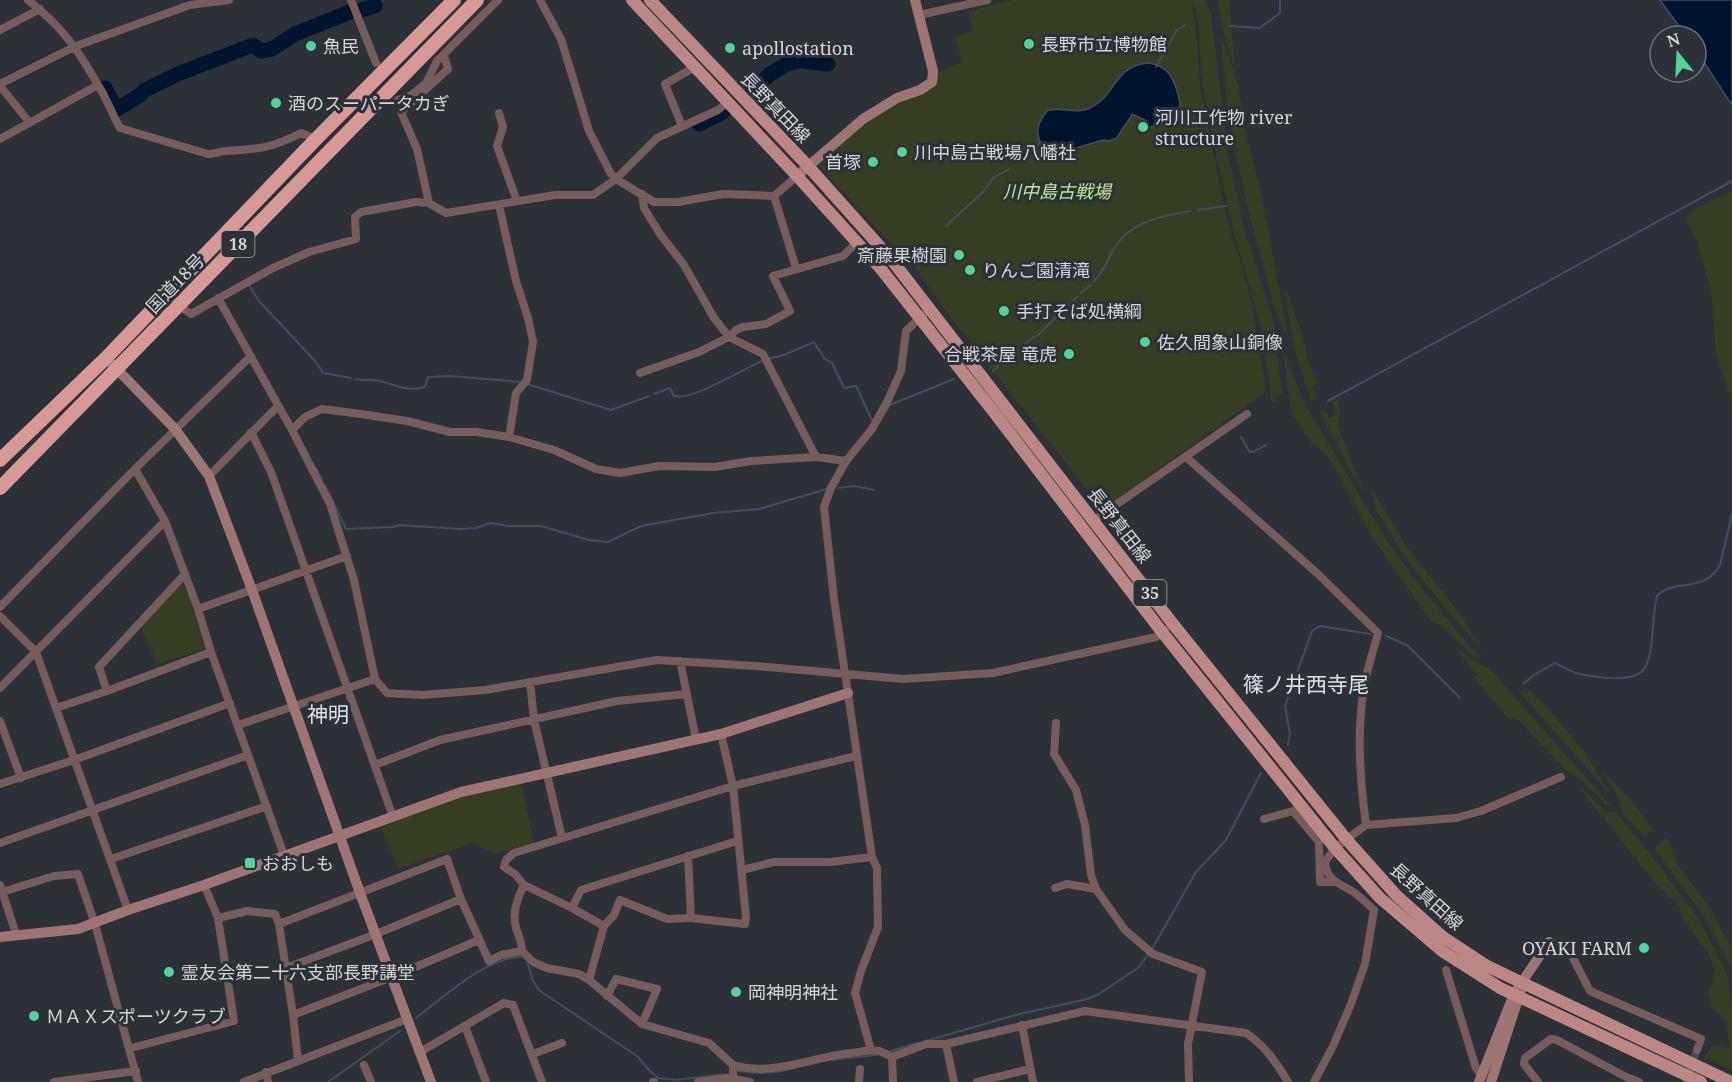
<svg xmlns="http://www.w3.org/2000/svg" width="1732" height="1082" font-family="'Noto Serif','Noto Sans JP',serif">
  <rect width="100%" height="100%" fill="#2c3037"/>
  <path fill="#353e22" d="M1012 0H1191L1196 29 1200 86 1226 216 1250 294 1266 392 1107 506H1100L948 314 914 266 897 250 818 165C835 149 852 129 872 117 890 104 912 99 932 89L938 73 962 62 955 37 973 31 968 11Z
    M1192 0H1205L1211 13 1228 156 1245 231 1274 323 1282 393 1272 403 1261 326 1236 241 1211 132 1201 72 1198 21Z
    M1218 0H1229L1235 70 1223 30Z
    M1221 35 1238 84 1245 129 1260 187 1288 337C1275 318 1270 290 1264 268 1242 191 1225 115 1221 35Z
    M1732 192V401L1716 353 1711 290 1697 241 1685 219 1697 207Z
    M1286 289 1306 346 1307 358 1318 384 1312 386 1317 398 1312 401 1297 360 1285 296Z
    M1283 349 1305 405 1388 542 1419 585 1480 658 1474 657 1443 627 1430 620 1371 536 1334 466 1321 449 1312 443 1291 412Z
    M1338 399 1340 412 1338 426 1365 495 1338 448 1320 412 1324 410 1330 418 1337 414 1332 402Z
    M1370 485 1405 544 1464 619 1470 632 1490 659 1442 604 1405 557 1377 511Z
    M182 582 193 608 205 649 157 664 141 627Z
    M1452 644 1480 665 1489 668 1612 807 1606 804 1580 779 1566 770 1518 720 1508 718 1473 677 1477 675Z
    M1526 687 1548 708 1586 754 1611 795 1519 692Z
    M1602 771 1633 802 1653 830 1644 836 1621 811 1617 795Z
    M521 783 534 843 494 854 473 843 398 869 381 827 469 793Z
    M1577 785 1608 812 1617 813 1662 869 1698 918 1727 973 1732 1009V1070L1704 1057 1713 1045 1729 1048 1727 1023 1713 1008 1708 995 1715 969 1706 950 1683 919 1679 906 1656 884Z
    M1667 837 1678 865 1710 908 1731 947 1732 969 1702 914 1654 848Z"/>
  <path fill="#01142d" stroke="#404e61" stroke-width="1.5" d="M1660 0H1732V105L1696 50V36H1686Z
    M1149 63C1168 66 1173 77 1178 94 1179 99 1181 104 1179 108 1177 114 1167 119 1161 122 1155 125 1153 128 1144 128L1147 121 1132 114C1128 123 1121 129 1117 138L1109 141 1103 140 1066 151 1056 152 1040 142C1035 130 1039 121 1047 111 1061 106 1077 115 1090 108 1117 95 1114 65 1149 63Z"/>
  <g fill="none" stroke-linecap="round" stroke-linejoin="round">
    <path stroke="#404e61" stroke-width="2" d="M1229 26 1260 28 1280 13V0
      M1156 67 1177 30 1185 25
      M1018 161 1041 142
      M1198 210 1226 206
      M946 226 983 192 993 178 1009 169
      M1094 281C1104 272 1107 261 1113 250 1129 222 1161 216 1190 211
      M248 284 259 301 316 362 323 373 351 378
      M1081 293 1091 285
      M1023 347 1029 340 1038 335 1077 297
      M767 359 784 355 814 342 824 358 832 363 844 388 856 386 872 420
      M1005 361 1019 350
      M993 371 1000 364
      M355 379C363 381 372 379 380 381 396 385 408 392 425 387L428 377 450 376 521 382
      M527 384 611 410 649 396
      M654 394 670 388 674 396C692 401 745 368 764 360
      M1328 401 1732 181
      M882 418 890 405 954 379
      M1241 437 1249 451 1253 452 1266 445
      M316 468 322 480
      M325 485 346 529 392 527 399 525 460 529 476 528 490 523 508 526H541L589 540 608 542 641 526 713 513 759 509 827 489
      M838 488 854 486 874 490
      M1386 636 1407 645 1460 698
      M1523 684 1534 675 1555 663C1562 666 1569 671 1576 673 1593 677 1638 685 1646 666 1655 645 1651 618 1657 596 1673 578 1704 594 1720 565L1732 514
      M1288 745 1290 734 1285 706 1312 631 1320 626 1370 634
      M527 961 533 981 540 991 637 1056 650 1071 658 1078 676 1080 726 1074
      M416 1018C444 997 487 956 523 957
      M926 1041 1012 1016 1087 999 1099 994 1139 967 1152 949 1196 872 1226 840 1261 773
      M891 1051 917 1043
      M832 1060 876 1055
      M738 1071C758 1074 775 1074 794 1068
      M328 1082 400 1031"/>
    <path stroke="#01142d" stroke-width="15" d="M358 11 375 6
      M803 61 828 64
      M770 74 787 64 799 61
      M105 88 112 101
      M753 89 768 76
      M113 104 117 109 139 96 145 90 180 73 253 45 261 51 272 49 295 34 350 12
      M699 124 723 112"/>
    <path stroke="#454950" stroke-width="8" stroke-dasharray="8 4" stroke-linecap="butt" d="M1685 1082 1697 1050"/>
    <path stroke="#765d5b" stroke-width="8" d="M351 0 376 63
      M540 0 561 39 589 131 611 174 616 179 654 202H678L723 194 774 196 797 176
      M919 15 987 0
      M0 30 40 9
      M0 84 76 46 190 5 229 0
      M98 85C107 99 112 114 120 128L208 154C214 154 220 151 227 151 259 149 272 148 301 133L316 139
      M0 86 30 123
      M398 100 410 96 426 83 437 61 498 0
      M499 113 503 127 497 146 517 201
      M682 126 665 84 695 67
      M0 139 98 85C76 47 63 28 28 0
      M642 194 644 208 660 234 684 265 714 318 729 337 763 354 816 457
      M774 196 796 268
      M429 203 417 149 401 112 448 69 444 56
      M499 205 516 281 528 318 533 342 527 380 516 393 509 437
      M218 298 292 430 330 504 354 580 375 679 387 693 422 695 485 690 657 660 756 666 903 679 993 673 1156 637 1165 630
      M178 305 191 314 273 268 309 252 356 239 355 217 361 212 416 202 429 203 446 213 555 195H593L616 179 657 138 718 110 728 102
      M640 373 699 352 729 337 736 330 743 327 766 324 790 311 773 276 843 256 857 242
      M292 430 305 417 322 409 361 414 407 421 450 432H477L509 437 554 450 596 469 620 473 659 466 715 467 751 461 816 457 846 461
      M251 432 271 472 393 817
      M1186 457 1318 574 1378 633C1374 649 1368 666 1365 682 1356 729 1360 779 1366 825L1335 848 1325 862C1326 881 1341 884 1355 893 1361 898 1368 904 1374 910L1365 964 1351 1004 1333 1046 1314 1082
      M135 469 165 521 198 609 211 652 284 855
      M209 476 278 406
      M1094 520 1247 414
      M0 607 135 469 251 356
      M198 609 347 556
      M0 616 36 652 128 910
      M680 661 696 739
      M530 682 534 720 562 838
      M0 688 165 521
      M107 691 99 667 185 574
      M56 708 107 691 211 652
      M0 721 21 778
      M1056 723 1054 754 1076 790 1085 825 1091 875 1096 889 1125 930 1153 954 1202 972 1188 1044 1189 1082
      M238 725 375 679
      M375 765 440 740 617 701 687 694
      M0 784 74 760 230 703
      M1264 819 1293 811 1319 842 1320 882H1334
      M1366 825 1456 818 1481 811 1561 777
      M0 843 248 755
      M688 856 691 918 745 924 746 917 733 786 721 734
      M111 859 267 806
      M742 870 774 862H830L872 857 834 599 824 507 831 488 846 461 872 429 888 400 901 371 906 331 923 315
      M0 885 16 934
      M524 885 572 908 604 926 614 915 620 900 667 919 691 918
      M1055 888 1067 884 1096 889
      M2 892 54 876 78 874 95 924 138 1082
      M572 908 581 890 737 841
      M218 918 247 911 275 914 279 924 293 1015 392 977 479 940
      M279 924 447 859 461 899 489 961 501 955 522 951
      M1549 942 1571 954 1590 991 1701 1039 1697 1050
      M286 968 376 934 461 899
      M1446 970 1476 1068 1482 1076
      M589 980 604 926
      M607 996 616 979 657 989 642 1024
      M293 1015 298 1060
      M1022 1025 1033 1082
      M465 1026 486 1082
      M946 1044 954 1082
      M131 1048 234 1021 218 918 204 885
      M871 1050 855 993 861 971 878 927 877 868 872 857
      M420 1052 504 1003 513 1005 542 1082
      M533 1054 562 1043
      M892 1057 893 1082
      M364 1065 371 1082
      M733 1065 709 1043 642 1024 589 980 579 974 547 968 533 962 522 951C522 942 519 937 516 928 512 913 517 899 524 885L515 874 504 867 506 860 514 853 733 786 856 756
      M266 1072 268 1082
      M54 1082 136 1071
      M244 1082 407 1019
      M653 1082H654
      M698 1082 728 1078 750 1082
      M733 1082V1065C773 1077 812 1057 851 1053 860 1052 870 1049 879 1051 883 1052 888 1055 892 1057L926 1044H946L1085 1011 1246 1033C1265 1046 1276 1062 1288 1082
      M859 1082 860 1069
      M977 1082 1030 1069
      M1538 1082 1524 1064 1525 1058 1551 1039 1557 1040 1626 1077 1639 1082"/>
    <path stroke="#9d7673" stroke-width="10" d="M797 176 863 119 897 98 920 90 932 82 933 71 915 0
      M112 364 175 429 209 476 252 590 360 893 431 1082
      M0 937 78 929 128 910 204 885 461 792 721 734 848 693
      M1479 1082 1514 994 1549 942
      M1491 1082 1521 990"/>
    <path stroke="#bb8886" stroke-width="12" d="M632 0 797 176 881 269 993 411 1162 632 1335 848 1380 898 1442 951 1500 988 1701 1082
      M650 0 808 166 891 259 1173 624 1347 840 1397 896 1443 937 1487 966 1731 1082"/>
    <path stroke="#d69996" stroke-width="14" d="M0 460 106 358 316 139 454 0
      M0 488 477 0"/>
  </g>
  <g fill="#53d397" stroke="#2c3037" stroke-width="2">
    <circle cx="1029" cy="44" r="6"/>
    <circle cx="311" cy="46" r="6"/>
    <circle cx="730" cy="48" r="6"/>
    <circle cx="276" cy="103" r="6"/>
    <circle cx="1143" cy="127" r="6"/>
    <circle cx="902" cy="152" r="6"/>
    <circle cx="873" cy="162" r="6"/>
    <circle cx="959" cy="255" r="6"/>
    <circle cx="970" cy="270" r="6"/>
    <circle cx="1004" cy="311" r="6"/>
    <circle cx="1145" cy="342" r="6"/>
    <circle cx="1069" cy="354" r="6"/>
    <rect x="244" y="857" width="12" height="12" rx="3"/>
    <circle cx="1644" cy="948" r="6"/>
    <circle cx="169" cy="972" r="6"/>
    <circle cx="736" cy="992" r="6"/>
    <circle cx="34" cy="1016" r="6"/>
  </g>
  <g text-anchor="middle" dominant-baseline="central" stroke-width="6" stroke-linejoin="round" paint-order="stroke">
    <g fill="#2c3037" stroke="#a2a4aa" stroke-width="1.5">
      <rect x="221.5" y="231" width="33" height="26" rx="4.5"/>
      <rect x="1133.5" y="580" width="33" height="26" rx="4.5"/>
    </g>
    <g font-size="16" font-weight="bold" fill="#d4d6db">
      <text x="238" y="244">18</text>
      <text x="1150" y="593">35</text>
    </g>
    <g font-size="18" fill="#d4d6db" stroke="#2c3037" text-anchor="start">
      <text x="1041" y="44">長野市立博物館</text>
      <text x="323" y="46">魚民</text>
      <text x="742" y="48">apollostation</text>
      <text x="288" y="103">酒のスーパータカぎ</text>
      <text x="1155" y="117">河川工作物 river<tspan x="1155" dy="21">structure</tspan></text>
      <text x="914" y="152">川中島古戦場八幡社</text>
      <text x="861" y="162" text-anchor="end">首塚</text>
      <text x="947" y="255" text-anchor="end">斎藤果樹園</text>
      <text x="982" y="270">りんご園清滝</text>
      <text x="1016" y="311">手打そば処横綱</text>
      <text x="1157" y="342">佐久間象山銅像</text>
      <text x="1057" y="354" text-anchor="end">合戦茶屋 竜虎</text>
      <text x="262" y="863">おおしも</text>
      <text x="1632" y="948" text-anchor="end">OYAKI FARM</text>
      <text x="181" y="972">霊友会第二十六支部長野講堂</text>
      <text x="748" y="992">岡神明神社</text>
      <text x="46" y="1016">ＭＡＸスポーツクラブ</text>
    </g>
    <g font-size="18" fill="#d4d6db" stroke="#2c3037">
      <text transform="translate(776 107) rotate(46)">長野真田線</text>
      <text transform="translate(175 283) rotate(-46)">国道18号</text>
      <text transform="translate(1120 525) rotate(52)">長野真田線</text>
      <text transform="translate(1427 896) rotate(42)">長野真田線</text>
    </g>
    <g font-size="18" font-style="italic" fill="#cae397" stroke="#2c3037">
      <text x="1057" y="191">川中島古戦場</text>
    </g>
    <g font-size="21" fill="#dde2eb" stroke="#2c3037">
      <text x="1306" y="684">篠ノ井西寺尾</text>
      <text x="328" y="714">神明</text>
    </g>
  </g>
  <g transform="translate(1678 54) rotate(342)"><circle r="28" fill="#2c3037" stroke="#6f7279" stroke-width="1.5"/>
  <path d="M0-4.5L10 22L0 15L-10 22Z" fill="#53d397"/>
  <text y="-9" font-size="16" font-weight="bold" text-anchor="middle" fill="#d4d6db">N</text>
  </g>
</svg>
